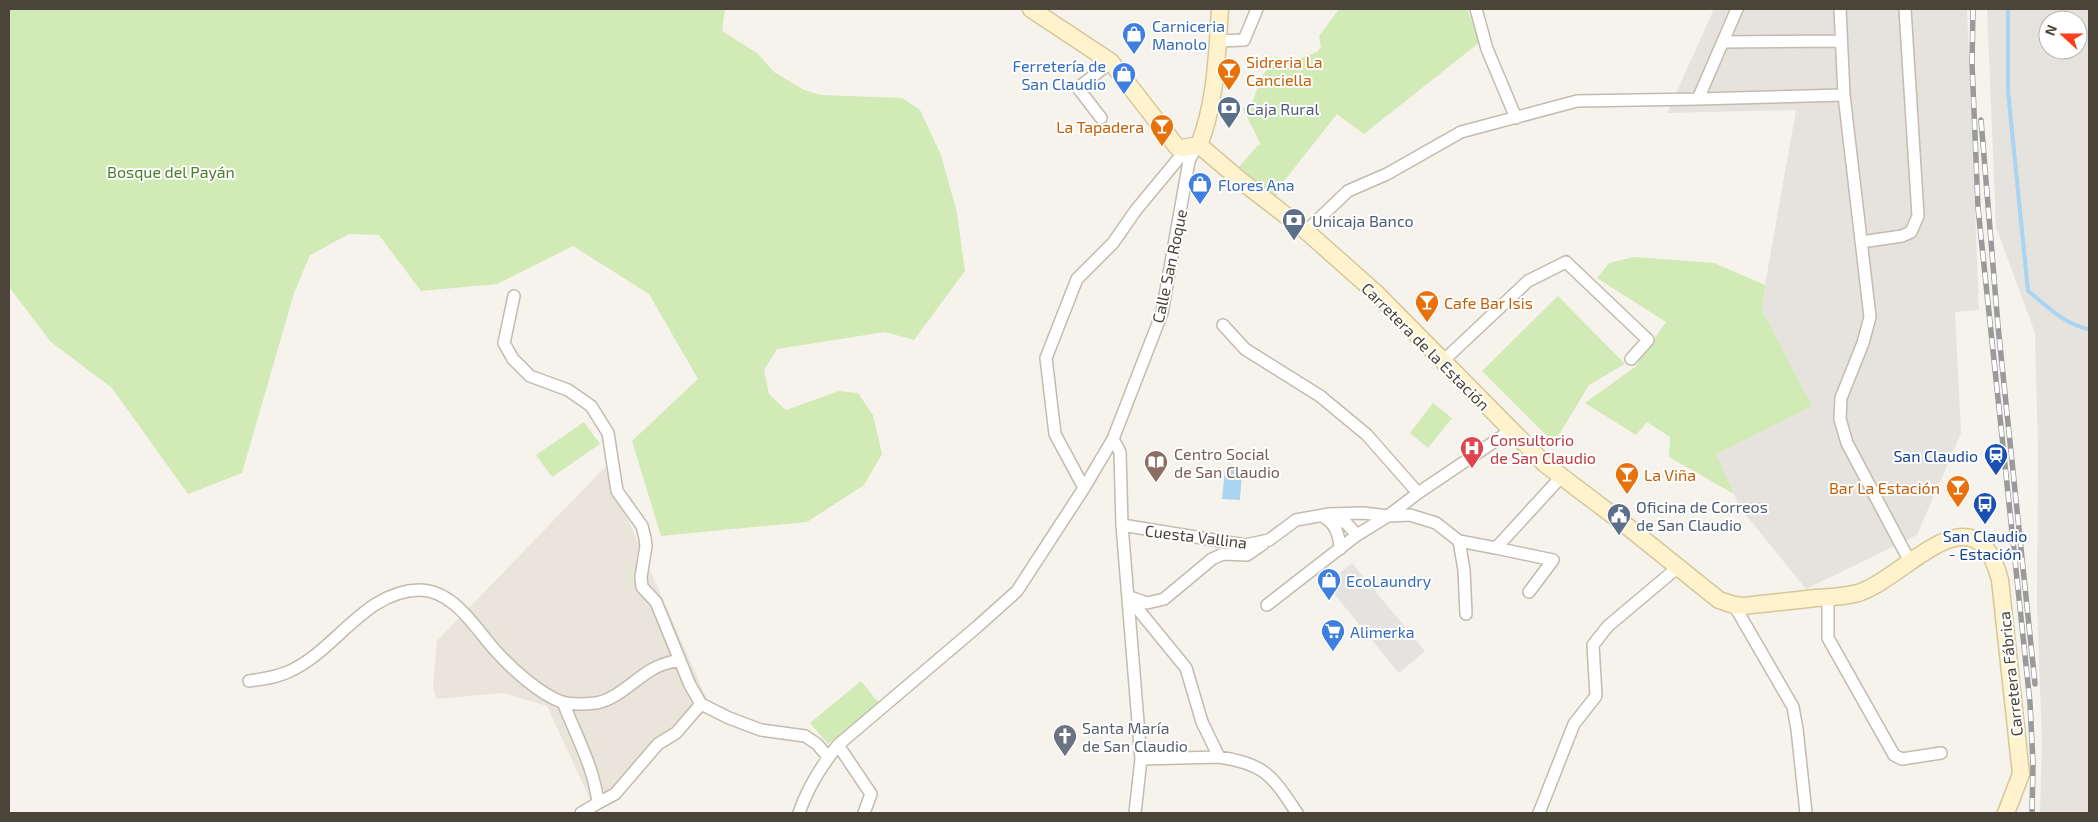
<svg xmlns="http://www.w3.org/2000/svg" width="2098" height="822" font-family="'Exo 2',sans-serif">
  <rect width="100%" height="100%" fill="#f6f3ec"/>
  <path fill="#eae5da" d="M605 467 709 704 593 806 547 706 503 693 436 699 433 686 437 641Z"/>
  <path fill="#e6e2dd" fill-rule="evenodd" d="M1714 9H1967L1979 310 1955 312 1961 433 1917 535 1806 589 1741 509 1715 454 1812 406 1762 310 1765 285 1796 110 1667 113Z
    M1987 9H2089V813H2040L2042 742 2037 603 2038 450 2035 333 1996 227ZM2048 20H2078V50H2048Z"/>
  <path fill="#d2eab5" d="M9 9H725L722 31 757 53 774 72 804 90 821 95 902 98 920 110 941 155 957 213 965 271 914 340 885 332 777 349 764 370 769 394 786 410 839 391 858 393 873 415 882 454 864 485 807 522 661 536 632 441 698 379 649 294 573 246 497 284 421 291 379 235 349 234 310 255 294 293 242 473 188 494 112 388 51 342 9 287Z
    M1339 9H1467L1480 42 1364 134 1337 114 1277 190V198L1239 167 1258 145H1261L1243 109 1253 101 1260 79 1276 56 1287 63 1317 52 1321 47 1319 36Z
    M1634 257 1714 263 1765 285 1762 310 1812 406 1716 454 1734 494 1669 457 1670 437 1647 422 1636 435 1585 403 1635 367 1666 322 1597 278 1609 263Z
    M1558 296 1625 364 1589 385 1554 443 1482 371Z
    M1433 403 1452 418 1428 448 1410 433Z
    M584 422 600 444 552 477 536 455Z
    M861 681 879 703 828 744 810 723Z"/>
  <path fill="#e5e3e0" d="M1352 563 1425 651 1399 673 1326 584Z"/>
  <path fill="#a9d4f2" d="M1225 469 1242 470 1240 500 1222 499Z"/>
  <g fill="none" stroke-linecap="round" stroke-linejoin="round">
    <path stroke="#a9d4f2" stroke-width="4" d="M2008 9V91L2028 291C2047 306 2065 325 2089 329"/>
    <g stroke="#c2bbae" stroke-width="14">
      <path id="street" d="M1476 9 1487 49 1516 118
        M1840 9 1844 95 1870 317 1863 343 1841 398 1840 419 1847 443 1909 560
        M1218 41 1244 40 1257 9
        M1723 42 1840 41
        M1698 99 1844 95
        M1101 118 1078 88 1111 62
        M1306 231 1348 191 1387 174 1461 132 1577 101 1698 99 1737 9
        M1861 242 1902 236 1911 232 1918 216 1905 9
        M514 296 504 343 513 359 530 376 568 390 591 406 608 433 617 491 642 526 645 538 646 546 641 577 642 587 656 602 690 685 701 704 729 718 761 730 805 736 817 744 828 757
        M1223 325 1245 349 1320 396 1367 435 1418 493
        M1443 361 1528 281 1566 262 1648 340 1631 359
        M1113 439 1120 452 1122 525 1141 759 1135 813
        M1084 488 1055 434 1046 358 1077 279 1113 243 1136 210 1179 158 1194 149
        M1324 517C1336 525 1339 534 1340 549
        M1329 517 1346 523 1357 535
        M1122 525 1245 545 1269 540 1296 520 1329 514 1363 513 1388 516 1410 515 1436 523 1459 541 1464 570 1466 614
        M1459 541 1496 548
        M1529 592 1553 560 1496 548 1561 477
        M1128 597 1186 668 1202 722 1219 757C1266 764 1272 776 1297 813
        M1130 597 1147 603 1164 599 1212 559 1223 554 1247 555 1263 544
        M1828 597V638L1894 755 1902 759 1941 753
        M1267 605 1357 535 1388 516 1418 493 1510 431
        M1734 605 1793 707 1797 729 1806 813
        M249 681C263 679 278 677 290 671 335 651 365 591 419 590 453 590 474 626 494 649 510 667 539 694 562 702 572 705 586 704 596 703 617 699 633 681 651 670 659 665 670 662 679 660
        M563 702C576 736 594 767 598 803L615 794 658 744 676 733 701 704
        M838 745 871 794 864 813
        M1141 759 1219 757
        M581 813 598 803
        M799 813C807 789 822 765 838 745L978 626 1017 591 1084 488 1113 439 1162 313 1189 161 1196 147
        M1539 813 1574 724 1596 696 1593 645 1608 626 1677 568"/>
    </g>
    <g stroke="#d6c79b" stroke-width="19">
      <path id="secondary" d="M1031 9 1111 62 1177 147 1182 148 1199 145
        M1199 145 1240 180 1306 231 1376 293 1545 464 1623 523 1719 600 1734 605 1744 606C1768 603 1792 601 1816 598 1830 597 1844 597 1858 593 1906 578 1975 483 2000 580L2021 774 2006 813
        M1199 145C1216 102 1217 55 1220 9"/>
    </g>
    <use href="#street" stroke="#fff" stroke-width="11"/>
    <use href="#secondary" stroke="#fff3cd" stroke-width="16"/>
    <g stroke="#9a9a9a" stroke-width="5.5">
      <path id="rail" d="M1973 9 1972 63 1978 208 2030 703 2033 764 2032 813
        M1981 120 1998 326 2035 684"/>
    </g>
    <use href="#rail" stroke="#fff" stroke-width="4" stroke-dasharray="11" stroke-linecap="butt"/>
  </g>
  <defs>
    <g id="shop-pin" transform="scale(1.25)"><path d="M0 17L-7.5 6A9.5 9.5 0 1 1 7.5 6Z" fill="#3f7fe0" stroke="#fff"/><path d="M-5-2.5h2.3a2.7 3.5 0 0 1 5.4 0H5L5.5 6h-11ZM-1.5-2.5h3a1.5 2.3 0 0 0-3 0Z" fill="#fff"/></g>
    <g id="bar-pin" transform="scale(1.25)"><path d="M0 17L-7.5 6A9.5 9.5 0 1 1 7.5 6Z" fill="#e8710a" stroke="#fff"/><path d="M-6-5H6L.8 .8V4.5H3.5V6h-7V4.5H-.8V.8Z" fill="#fff"/></g>
    <g id="bank-pin" transform="scale(1.25)"><path d="M0 17L-7.5 6A9.5 9.5 0 1 1 7.5 6Z" fill="#5c6f8a" stroke="#fff"/><path d="M-6-4H6V4H-6ZM0-2.3a2.3 2.3 0 1 0 0 4.6a2.3 2.3 0 1 0 0-4.6Z" fill="#fff"/></g>
    <g id="hospital-pin" transform="scale(1.25)"><path d="M0 17L-7.5 6A9.5 9.5 0 1 1 7.5 6Z" fill="#e0444e" stroke="#fff"/><path d="M-5-5h3v3.5h4V-5h3V5h-3V1.5h-4V5h-3Z" fill="#fff"/></g>
    <g id="station-pin" transform="scale(1.25)"><path d="M0 17L-7.5 6A9.5 9.5 0 1 1 7.5 6Z" fill="#1a4fb4" stroke="#fff"/><path d="M-3-6H3Q5-6 5-4V2Q5 4 3 4L4.5 6H3L1.5 4h-3L-3 6H-4.5L-3 4Q-5 4-5 2V-4Q-5-6-3-6ZM-3.5-4v3h7v-3ZM-3.5 1v1.5H-2V1ZM2 1v1.5H3.5V1Z" fill="#fff"/></g>
    <g id="library-pin" transform="scale(1.25)"><path d="M0 17L-7.5 6A9.5 9.5 0 1 1 7.5 6Z" fill="#8d6e63" stroke="#fff"/><path d="M-6-4Q-3-5.5-.7-3.5V5Q-3 3-6 4ZM6-4Q3-5.5 .7-3.5V5Q3 3 6 4Z" fill="#fff"/></g>
    <g id="bus-pin" transform="scale(1.25)"><path d="M0 17L-7.5 6A9.5 9.5 0 1 1 7.5 6Z" fill="#1a4fb4" stroke="#fff"/><path d="M-5-6H5V4H4V6H2V4H-2V6H-4V4H-5ZM-3.5-4V0h7V-4ZM-3.5 1.2v1.5H-2V1.2ZM2 1.2v1.5H3.5V1.2Z" fill="#fff"/></g>
    <g id="civic-pin" transform="scale(1.25)"><path d="M0 17L-7.5 6A9.5 9.5 0 1 1 7.5 6Z" fill="#5c6f8a" stroke="#fff"/><path d="M-.6-6.5H3V-4.5H.6V-3L4-1V1h2V6H-6V1h2V-1L-.6-3ZM-1.2 2.5V6h2.4V2.5Z" fill="#fff"/></g>
    <g id="supermarket-pin" transform="scale(1.25)"><path d="M0 17L-7.5 6A9.5 9.5 0 1 1 7.5 6Z" fill="#3f7fe0" stroke="#fff"/><path d="M-6-5.5h2.5l.6 2H6L4.5 2H-2.5L-4.4-4H-6ZM-1.5 3.2a1.3 1.3 0 1 0 .1 0ZM3 3.2a1.3 1.3 0 1 0 .1 0Z" fill="#fff"/></g>
    <g id="church-pin" transform="scale(1.25)"><path d="M0 17L-7.5 6A9.5 9.5 0 1 1 7.5 6Z" fill="#6b7280" stroke="#fff"/><path d="M-1.2-6h2.4v3.5h3.3v2.4h-3.3V6h-2.4V-.1h-3.3v-2.4h3.3Z" fill="#fff"/></g>
  </defs>
  <g fill-rule="evenodd">
    <use href="#shop-pin" x="1134" y="34"/>
    <use href="#bar-pin" x="1229" y="70"/>
    <use href="#shop-pin" x="1124" y="74"/>
    <use href="#bank-pin" x="1229" y="108"/>
    <use href="#bar-pin" x="1162" y="126"/>
    <use href="#shop-pin" x="1200" y="184"/>
    <use href="#bank-pin" x="1294" y="220"/>
    <use href="#bar-pin" x="1427" y="302"/>
    <use href="#hospital-pin" x="1472" y="448"/>
    <use href="#station-pin" x="1996" y="455"/>
    <use href="#library-pin" x="1156" y="462"/>
    <use href="#bar-pin" x="1627" y="474"/>
    <use href="#bar-pin" x="1958" y="487"/>
    <use href="#bus-pin" x="1985" y="504"/>
    <use href="#civic-pin" x="1619" y="515"/>
    <use href="#shop-pin" x="1329" y="580"/>
    <use href="#supermarket-pin" x="1333" y="631"/>
    <use href="#church-pin" x="1065" y="736"/>
  </g>
  <g text-anchor="middle" dominant-baseline="central" stroke-width="4" stroke-linejoin="round" paint-order="stroke">
    <g font-size="16" fill="#366cbe" stroke="#fff" text-anchor="start">
      <text x="1152" y="25">Carniceria<tspan x="1152" dy="18">Manolo</tspan></text>
      <text x="1106" y="65" text-anchor="end">Ferretería de<tspan x="1106" dy="18">San Claudio</tspan></text>
      <text x="1218" y="184">Flores Ana</text>
      <text x="1346" y="580">EcoLaundry</text>
      <text x="1350" y="631">Alimerka</text>
    </g>
    <g font-size="16" fill="#c56008" stroke="#fff" text-anchor="start">
      <text x="1246" y="61">Sidreria La<tspan x="1246" dy="18">Canciella</tspan></text>
      <text x="1144" y="126" text-anchor="end">La Tapadera</text>
      <text x="1444" y="302">Cafe Bar Isis</text>
      <text x="1644" y="474">La Viña</text>
      <text x="1940" y="487" text-anchor="end">Bar La Estación</text>
    </g>
    <g font-size="16" fill="#4e5e75" stroke="#fff" text-anchor="start">
      <text x="1246" y="108">Caja Rural</text>
      <text x="1312" y="220">Unicaja Banco</text>
      <text x="1636" y="506">Oficina de Correos<tspan x="1636" dy="18">de San Claudio</tspan></text>
    </g>
    <g font-size="16" fill="#4a7f2a" stroke="#fff">
      <text x="171" y="171">Bosque del Payán</text>
    </g>
    <g font-size="16" fill="#4b4439" stroke="#fff">
      <text transform="translate(1169 266) rotate(-78)">Calle San Roque</text>
      <text transform="translate(1426 346) rotate(45)">Carretera de la Estación</text>
      <text transform="translate(1196 536) rotate(7)">Cuesta Vallina</text>
      <text transform="translate(2010 674) rotate(-96)">Carretera Fábrica</text>
    </g>
    <g font-size="16" fill="#be3a42" stroke="#fff" text-anchor="start">
      <text x="1490" y="439">Consultorio<tspan x="1490" dy="18">de San Claudio</tspan></text>
    </g>
    <g font-size="16" fill="#785e54" stroke="#fff" text-anchor="start">
      <text x="1174" y="453">Centro Social<tspan x="1174" dy="18">de San Claudio</tspan></text>
    </g>
    <g font-size="16" fill="#164399" stroke="#fff" text-anchor="end">
      <text x="1978" y="455">San Claudio</text>
      <text x="1985" y="535" text-anchor="middle">San Claudio<tspan x="1985" dy="18">- Estación</tspan></text>
    </g>
    <g font-size="16" fill="#5b616d" stroke="#fff" text-anchor="start">
      <text x="1082" y="727">Santa María<tspan x="1082" dy="18">de San Claudio</tspan></text>
    </g>
  </g>
  <rect width="2098" height="822" fill="none" stroke="#4b4439" stroke-width="20"/>
  <g transform="translate(2063 35) rotate(291)"><circle r="24" fill="#ffffff" stroke="#b7b4b0"/>
  <path d="M0-4L9 19L0 12L-9 19Z" fill="#fc3f1d"/>
  <text y="-8" font-size="14" font-weight="bold" text-anchor="middle" fill="#4b4439">N</text>
  </g>
</svg>
